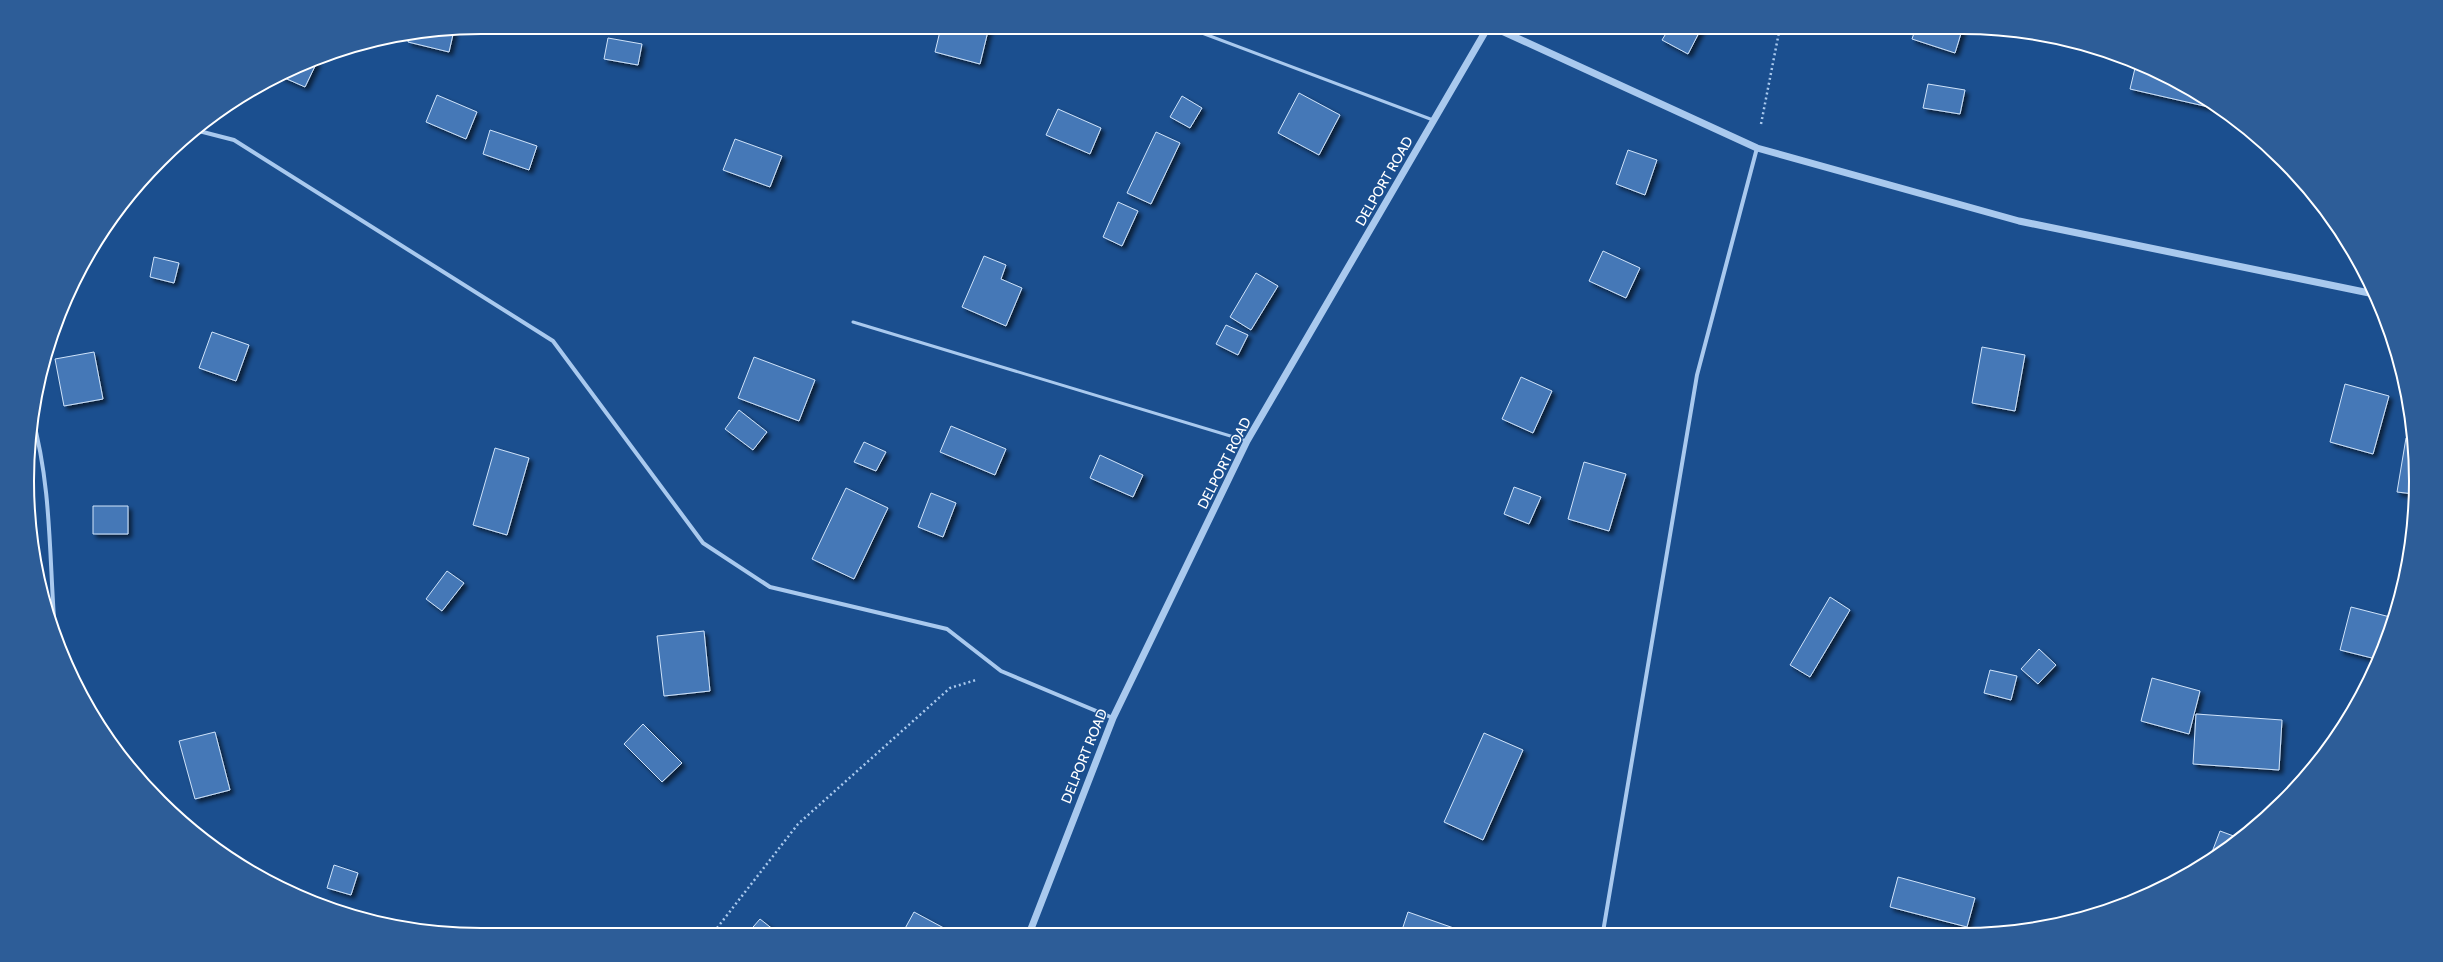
<svg xmlns="http://www.w3.org/2000/svg" width="2443" height="962" font-family="Cabin,sans-serif">
  <defs>
    <filter id="shadow"><feDropShadow dx="3.5" dy="3.5" stdDeviation="2" flood-color="#0009"/></filter>
  </defs>
  <rect width="100%" height="100%" fill="#1b4f8f"/>
  <path fill="#4478b7" stroke="#cfe3fa" filter="url(#shadow)" d="M941 27H989L980 64 935 52Z
    M1670 27H1702L1688 54 1662 40Z
    M1916 27H1963L1955 53 1912 39Z
    M454 30 449 52 408 42 409 34Z
    M608 38 642 44 638 65 604 59Z
    M314 60 317 62 305 87 280 76Z
    M2136 64 2189 88 2214 105 2213 108 2130 89Z
    M1928 84 1965 90 1960 114 1923 108Z
    M1299 93 1340 115 1319 155 1278 133Z
    M437 95 477 112 466 139 426 122Z
    M1182 96 1202 108 1190 128 1170 117Z
    M1058 109 1101 128 1090 154 1046 135Z
    M490 130 537 146 529 170 483 154Z
    M1156 132 1180 143 1151 204 1127 193Z
    M735 139 782 156 770 187 723 170Z
    M1628 150 1657 160 1645 195 1616 184Z
    M1118 202 1138 211 1122 246 1103 237Z
    M1603 251 1640 268 1626 298 1589 281Z
    M984 256 1006 265 1001 279 1022 288 1006 326 962 307Z
    M154 257 179 263 174 283 150 277Z
    M1256 273 1278 286 1251 330 1230 317Z
    M1226 325 1248 335 1238 355 1216 344Z
    M212 332 249 345 236 381 199 368Z
    M1982 347 2025 355 2015 411 1972 403Z
    M94 352 103 399 64 406 55 359Z
    M754 357 815 380 799 421 738 398Z
    M1521 377 1552 391 1533 433 1502 419Z
    M2345 384 2389 396 2373 454 2330 442Z
    M739 410 767 432 753 450 725 429Z
    M951 426 1006 449 995 475 940 452Z
    M2406 438 2413 442 2415 451 2414 494 2397 492Z
    M864 442 886 452 876 471 854 462Z
    M495 448 529 458 507 535 473 525Z
    M1100 455 1143 475 1133 497 1090 478Z
    M1584 462 1626 474 1609 531 1568 519Z
    M1514 487 1541 497 1529 524 1504 514Z
    M846 488 888 508 854 579 812 559Z
    M931 493 956 503 943 537 918 527Z
    M93 506H128V534H93Z
    M447 571 464 583 442 611 426 599Z
    M1830 597 1850 610 1810 677 1790 665Z
    M2351 607 2394 618 2376 659 2340 650Z
    M704 631 710 691 664 696 657 636Z
    M2039 649 2056 665 2038 684 2021 669Z
    M1990 670 2017 676 2011 700 1984 693Z
    M2152 678 2200 691 2189 734 2141 721Z
    M2196 714 2282 720 2279 770 2193 764Z
    M643 724 682 763 662 782 624 744Z
    M215 732 230 790 195 799 179 741Z
    M1484 733 1523 750 1483 840 1444 822Z
    M2220 831 2239 838 2209 860Z
    M334 865 358 873 351 895 327 888Z
    M1898 877 1975 898 1967 927 1890 907Z
    M914 912 955 934H902Z
    M1408 912 1465 932 1401 933Z
    M760 919 779 934H747Z"/>
  <g fill="none" stroke-linecap="round" stroke-linejoin="round">
    <path stroke="#a9c9ee" stroke-width="2.5" stroke-dasharray="2 3" stroke-linecap="butt" d="M1761 124 1780 27
      M709 934 717 928 798 824 950 688 976 680"/>
    <path stroke="#a9c9ee" stroke-width="3" d="M1186 27 1433 120
      M853 322 1247 441"/>
    <path stroke="#a9c9ee" stroke-width="4" d="M195 130 234 140 553 341 703 543 770 587 947 629 1001 671 1113 718
      M32 416C52 488 49 559 55 632
      M1603 932 1697 375 1757 148"/>
    <path stroke="#a9c9ee" stroke-width="7" d="M1493 27 1757 148 2019 221 2374 294
      M1029 934 1113 718 1247 441 1488 27"/>
  </g>
  <g text-anchor="middle" dominant-baseline="central" stroke-width="3" stroke-linejoin="round" paint-order="stroke">
    <g font-size="14" fill="#fff" stroke="#1b4f8f">
      <text transform="translate(1384 181) rotate(-60)">DELPORT ROAD</text>
      <text transform="translate(1224 463) rotate(-63)">DELPORT ROAD</text>
      <text transform="translate(1084 756) rotate(-68)">DELPORT ROAD</text>
    </g>
  </g>
  <path d="M0 0H2443V962H0ZM481 34H1962A447 447 0 0 1 2409 481V481A447 447 0 0 1 1962 928H481A447 447 0 0 1 34 481V481A447 447 0 0 1 481 34Z" fill="#2d5d98" fill-rule="evenodd"/>
  <path fill="none" stroke="#fff" stroke-width="2" d="M481 34H1962A447 447 0 0 1 2409 481V481A447 447 0 0 1 1962 928H481A447 447 0 0 1 34 481V481A447 447 0 0 1 481 34Z"/>
</svg>
